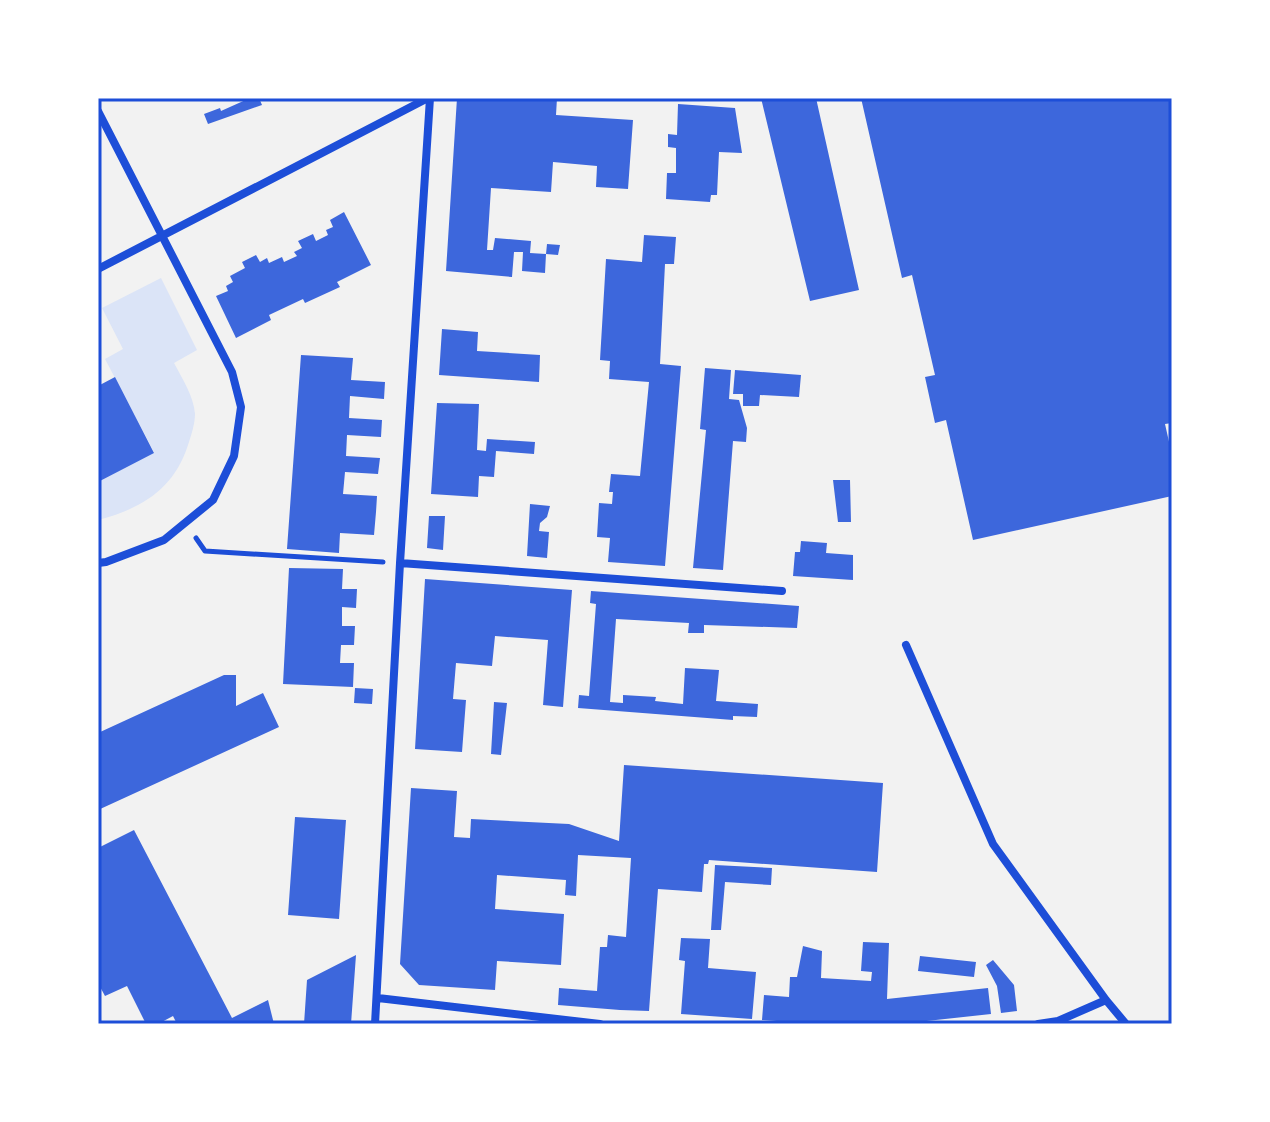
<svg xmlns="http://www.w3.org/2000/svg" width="1270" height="1122" font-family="'Work Sans',sans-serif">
  <rect width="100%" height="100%" fill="#f2f2f2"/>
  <path fill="#dbe4f7" d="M161 278 197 350 174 363C182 378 194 397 195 414 195 424 191 436 188 445 174 489 141 509 98 520V482L154 452 105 359 123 349 102 308Z"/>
  <path fill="#3d67dc" d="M250 98H259L262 105 208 124 204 114 220 108 221 111Z
    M457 98H557L556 115 633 120 628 189 596 187 597 166 553 162 551 192 491 188 487 250H493L495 238 531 241 530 253 546 254 545 273 522 271 523 252H514L512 277 446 271Z
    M761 98H816L859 290 810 301Z
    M861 98H1172V423L1165 424 1172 455V496L973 540 946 420 935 423 925 377 935 375 912 275 902 278Z
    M678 104 735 108 742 153 719 152 717 195H711L710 202 666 199 667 173H676V148L668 147V134L677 135Z
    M344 212 371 265 337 282 340 287 305 303 303 299 269 315 271 320 236 338 216 296 228 291 226 286 233 282 230 276 245 268 242 262 256 255 260 262 267 258 269 263 282 257 284 262 297 256 294 252 302 248 298 241 313 234 316 241 328 235 326 230 333 227 330 220Z
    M644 235 676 237 674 264H665L660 364 681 366 665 566 608 562 610 538 597 537 599 503 612 504 613 492H609L611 474 640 476 649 382 609 379 610 361 600 360 606 259 642 262Z
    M547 244 560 245 558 255 546 254Z
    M442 329 478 332 477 351 540 355 539 382 439 375Z
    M301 355 353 358 351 380 385 382 384 399 350 396 349 418 382 420 381 437 347 435 346 456 380 458 378 474 345 472 343 494 377 496 376 512 374 535 340 533 339 553 287 549Z
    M705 368 731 370 729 399 739 400 747 428 746 442 733 441 723 570 693 568 706 430 700 429Z
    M735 370 801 375 799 397 760 395 759 406H743V394H733Z
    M115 377 154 453 98 482V386Z
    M437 403 479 404 477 450 486 451 487 439 535 442 534 454 496 451 494 477 479 476 478 497 431 494Z
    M833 480H850L851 522H838Z
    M530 504 550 506 547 517 540 523 539 531 549 532 547 558 527 556Z
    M429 516H445L443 550 427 548Z
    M801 541 827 543 826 553 853 555V580L793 576 795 552H800Z
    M289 568 343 569 342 589H357L356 608 342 607V626H355L354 645H341L340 663H354L353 687 283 684Z
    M425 579 572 590 563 707 543 705 548 640 495 636 492 666 456 663 453 699 466 700 462 752 415 749Z
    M591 591 799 606 797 628 704 625V633H688L689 623 616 619 610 702 623 703V695L656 697 655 701 683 704 685 668 719 670 716 701 758 704 757 717 733 716V720L578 708 579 695 589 696 596 604 590 603Z
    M224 675H236V706L263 693 279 727 98 810V733Z
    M355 688 373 689 372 704 354 703Z
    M494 702 507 703 501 755 491 754Z
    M624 765 883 783 877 872 709 860 708 864H704L702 892 658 889 649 1011 620 1010 558 1005 559 988 597 991 600 947H607L608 935 626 937 631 858 578 855 576 896 565 895 566 880 497 875 495 909 564 914 561 965 497 961 495 990 419 985 400 964 411 788 457 791 454 837 470 838 471 819 569 824 619 841Z
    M295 817 346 820 339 919 288 915Z
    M134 830 232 1018 268 1000 274 1024H177L173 1016 158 1024H146L127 986 105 996 98 983V848Z
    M715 865 772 868 771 885 725 882 721 930H711Z
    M681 938 710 939 708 968 756 972 752 1019 681 1014 685 961 679 960Z
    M863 942 889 943 887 999 988 988 991 1014 899 1024H820L762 1020 764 995 789 997 790 977H797L803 946 822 951 821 978 871 981 872 972 861 971Z
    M356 955 351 1024H304L307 980Z
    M920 956 976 962 974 977 918 971Z
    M993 960 1014 985 1017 1011 1001 1013 997 986 986 965Z"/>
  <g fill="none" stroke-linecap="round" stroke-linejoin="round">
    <path stroke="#1d4ed8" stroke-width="5" d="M196 538 205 551 383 562"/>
    <path stroke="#1d4ed8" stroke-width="8" d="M98 111 232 372 241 407 234 456 213 500 164 540 106 562 98 563
      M98 269 428 98
      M400 563 782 591
      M906 645 993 844 1106 1000 1126 1024
      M378 998 600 1024
      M375 1024 400 563 430 98
      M1038 1024 1058 1021 1106 1000"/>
  </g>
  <rect width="1270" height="1122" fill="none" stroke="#ffffff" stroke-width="200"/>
  <rect x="100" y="100" width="1070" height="922" fill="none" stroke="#1d4ed8" stroke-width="3"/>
</svg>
